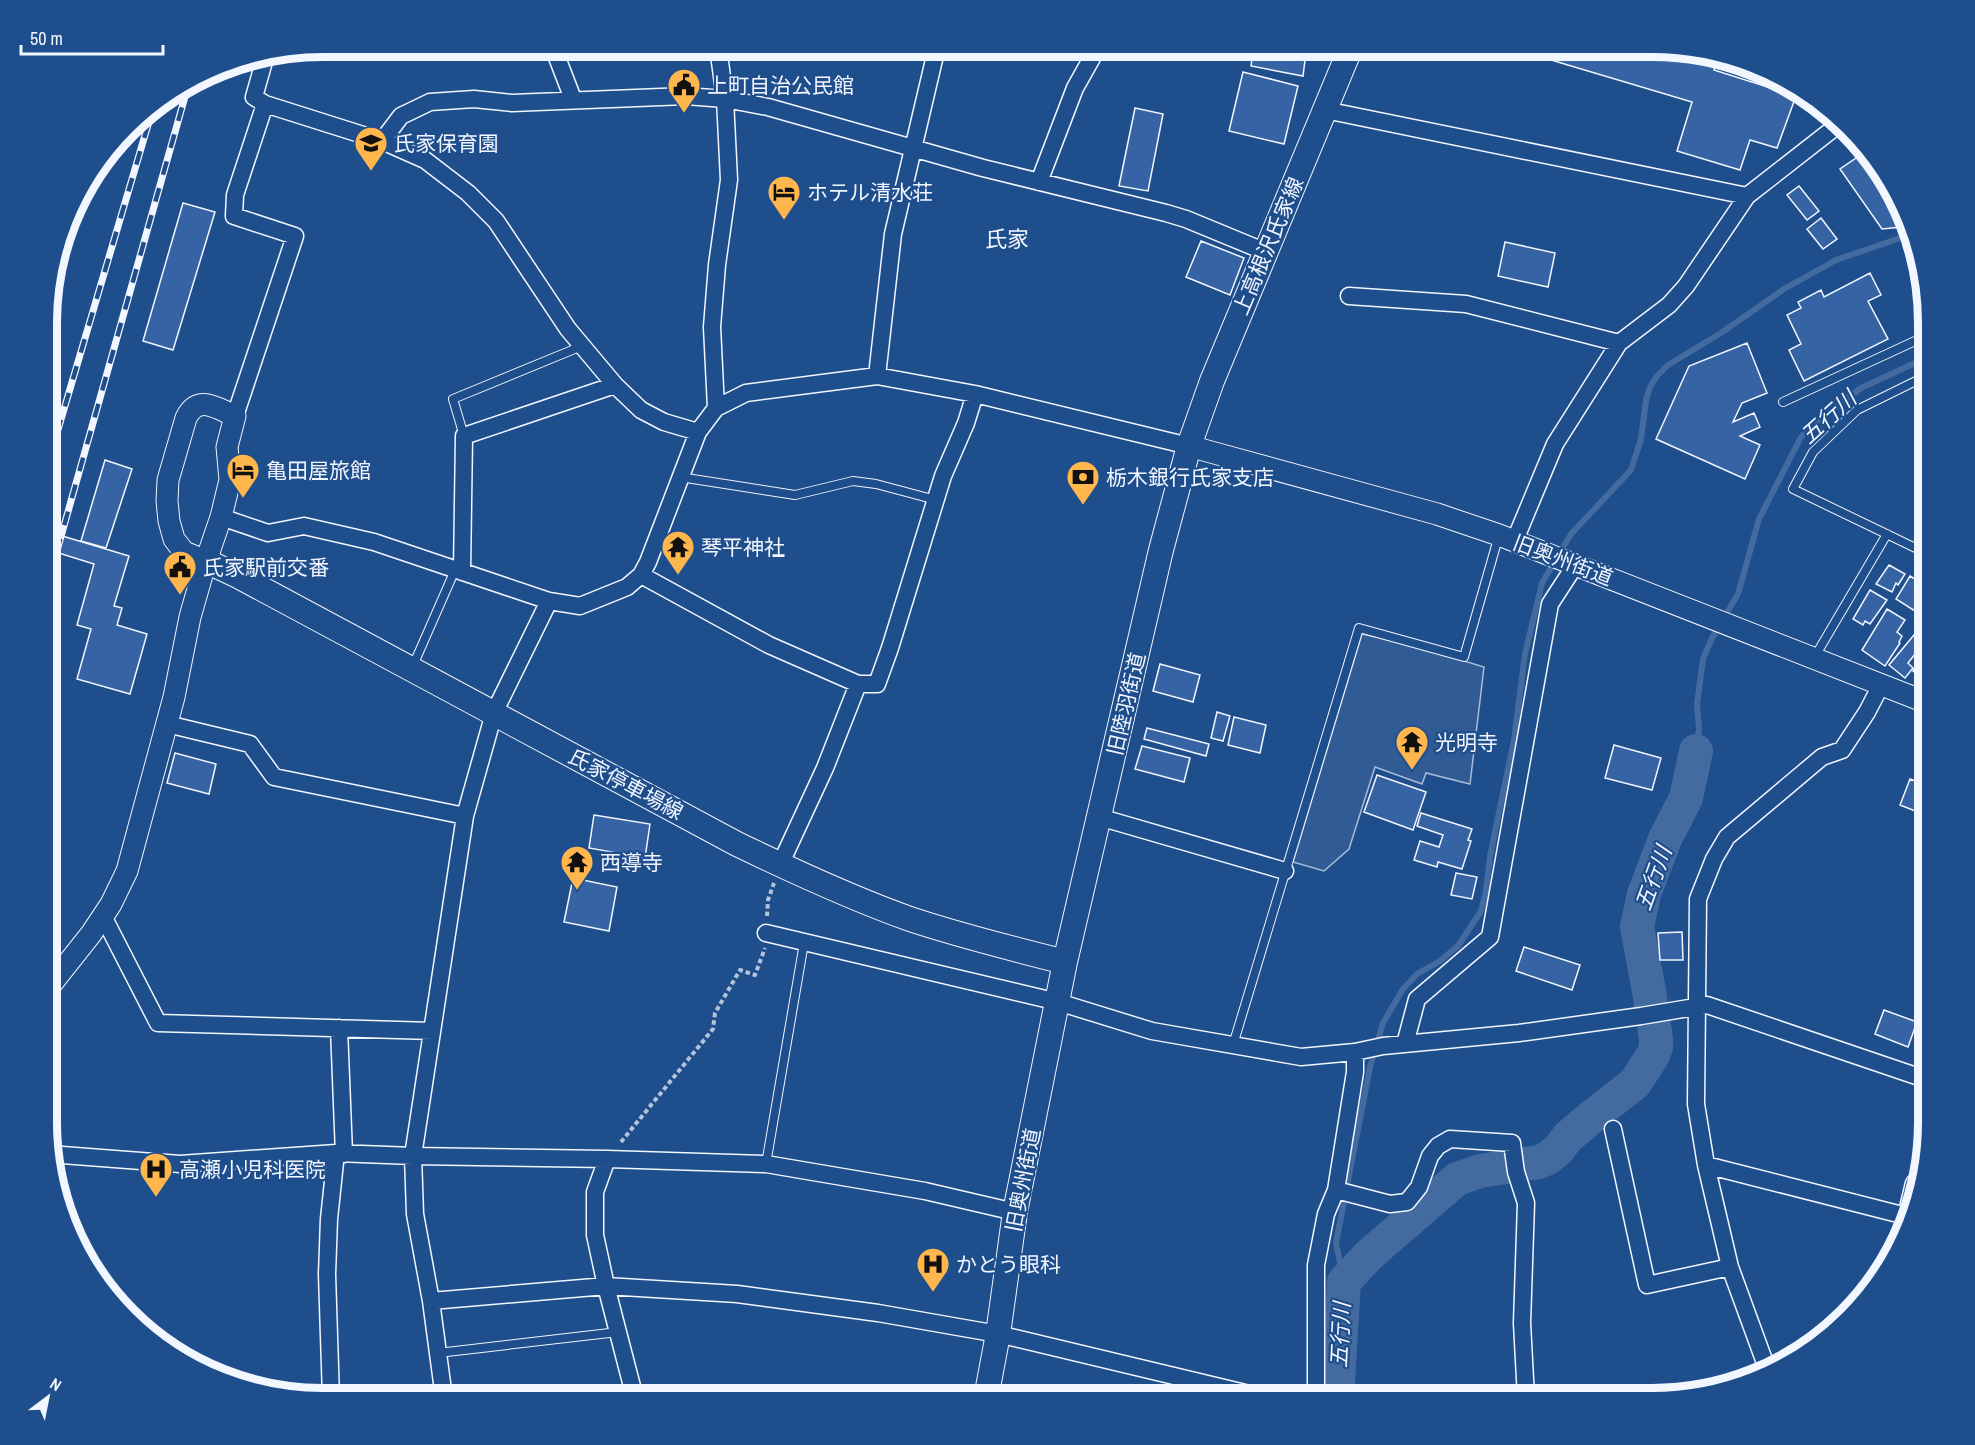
<svg xmlns="http://www.w3.org/2000/svg" width="1975" height="1445" font-family="'Archivo Narrow','Noto Sans JP',sans-serif">
  <rect width="100%" height="100%" fill="#1f4e8c"/>
  <path fill="#305b95" stroke="#a8bbd7" stroke-width="1.5" d="M1362 634 1415 646 1484 667 1470 784 1426 773 1422 784 1375 767 1349 849 1324 871 1293 862Z"/>
  <g fill="none" stroke-linecap="round" stroke-linejoin="round">
    <path stroke="#446ba0" stroke-width="6" d="M1696 751 1699 729 1697 704 1703 659 1712 638 1738 594 1759 519 1801 437 1813 424 1861 388 1928 357
      M1344 1282 1336 1243 1370 1067 1383 1023 1403 989 1417 974 1440 961 1458 946 1481 911 1486 891 1490 856 1514 740 1525 654 1542 583 1571 534 1631 470 1641 439 1646 400 1650 387 1657 376 1668 365 1721 333 1784 289 1836 260 1909 235"/>
    <path stroke="#446ba0" stroke-width="34" d="M1337 1398 1344 1282 1369 1255 1457 1179 1480 1171 1539 1162 1548 1158 1558 1150 1568 1137 1589 1119 1635 1083 1653 1055 1656 1047V1039L1649 991 1637 927 1644 894 1665 839 1686 798 1696 751"/>
  </g>
  <path fill="#3563a3" stroke="#f2f6ff" stroke-width="1.5" d="M1554 47H1670L1688 53V51L1717 58 1714 70 1796 96 1777 148 1750 140 1740 170 1677 151 1692 102 1551 60Z
    M1253 51 1305 60 1303 76 1251 66Z
    M1243 72 1298 86 1284 144 1229 131Z
    M1135 108 1163 114 1148 191 1119 186Z
    M1862 154 1900 201 1906 224 1902 227 1882 229 1840 169Z
    M1799 186 1819 211 1807 220 1787 195Z
    M183 203 215 212 173 350 143 341Z
    M1821 218 1837 239 1823 249 1807 229Z
    M1201 241 1244 258 1230 295 1186 277Z
    M1505 242 1555 253 1548 287 1498 276Z
    M1870 273 1881 295 1868 301 1888 339 1804 381 1789 350 1801 344 1787 315 1801 308 1798 302 1821 290 1824 297Z
    M1747 343 1767 393 1742 403 1733 422 1754 413 1760 427 1740 436 1760 445 1745 479 1656 439 1689 366Z
    M1928 388V416L1915 395Z
    M105 460 132 469 106 548 81 541Z
    M49 532 129 556 114 606 122 608 117 625 147 634 130 694 77 679 91 629 77 625 94 564 49 550Z
    M1889 565 1905 574 1898 585 1896 583 1892 592 1876 584Z
    M1910 576 1928 587V615L1926 618 1896 599Z
    M1870 590 1887 600 1870 624 1865 621 1863 625 1853 619Z
    M1887 609 1905 620 1897 632 1902 636 1899 642 1900 643 1885 666 1862 650Z
    M1924 623 1928 626V638L1908 663 1913 668 1905 678 1889 665Z
    M1928 645V681L1927 682 1913 671 1918 663 1915 660Z
    M1160 664 1200 675 1193 702 1153 691Z
    M1217 712 1230 716 1223 741 1211 738Z
    M1234 717 1266 725 1260 753 1228 745Z
    M1147 728 1209 744 1206 756 1144 739Z
    M1614 745 1661 758 1652 790 1605 778Z
    M1142 746 1190 758 1184 782 1135 769Z
    M175 753 216 764 209 794 167 783Z
    M1377 775 1426 792 1413 830 1364 812Z
    M1910 779 1928 786V816L1900 805Z
    M1421 813 1472 829 1468 840 1471 841 1462 869 1438 862 1437 867 1414 860 1420 841 1439 847 1443 835 1417 826Z
    M594 815 650 824 645 858 589 848Z
    M1456 873 1477 877 1472 899 1451 895Z
    M573 878 617 887 609 931 564 922Z
    M1682 932 1683 960H1660L1658 933Z
    M1524 947 1580 965 1572 990 1516 971Z
    M1884 1010 1917 1022 1908 1047 1875 1034Z"/>
  <g fill="none" stroke-linecap="round" stroke-linejoin="round">
    <g stroke="#f2f6ff" stroke-width="10">
      <path id="service" d="M1928 375 1857 410 1813 452 1793 489 1928 554
        M1783 402 1928 335
        M464 436 453 399 582 346
        M680 477 795 495 853 481 876 484 936 500
        M1814 658 1887 534
        M412 668 455 570
        M1233 1045 1359 628 1464 657 1499 535
        M766 1164 804 943
        M438 1353 618 1332
        M715 1398 731 1394 749 1398"/>
    </g>
    <g stroke="#f2f6ff" stroke-width="19">
      <path id="minor" d="M553 47 573 99
        M265 104 254 97 265 58
        M1325 110 1747 196
        M382 141 401 116 430 102 474 99 512 103 686 96 725 99 768 107 983 168 1166 213 1186 219 1266 252
        M1039 182 1075 88 1098 47
        M1349 296 1466 304 1619 343
        M877 376 893 234 937 47
        M716 408 712 327 717 265 729 180 725 99 718 47
        M235 416 295 236 234 216 235 195 265 104 382 141 425 160 468 193 496 221 568 329 615 385 641 410 664 422 698 432
        M221 517 268 533 304 526 374 542 549 601 580 606 627 587 641 575 648 562 698 432 716 408 746 393 877 376 975 394 1189 446
        M1515 540 1555 444 1619 343 1669 305 1686 286 1747 196 1838 125
        M462 572 464 436 615 385
        M641 575 769 645 858 684H877L890 648 943 476 966 423 975 394
        M167 724 250 744 274 777 465 816
        M1099 817 1285 871
        M780 865 825 768 858 684
        M103 916 158 1023 432 1031
        M766 933 1058 1002 1152 1031 1301 1057 1355 1052 1383 1046 1519 1033 1641 1016 1707 1005 1928 1080
        M339 1028 344 1154
        M1405 1044 1417 999 1490 937 1550 604 1576 564
        M1613 1129 1647 1285 1730 1267
        M49 1154 180 1164 336 1153 413 1156 465 816 494 713 549 601
        M607 1159 595 1192V1235L606 1286 635 1398
        M1706 1165 1906 1216
        M1336 1190 1390 1204 1407 1202 1419 1187 1430 1156 1438 1146 1450 1139 1512 1143 1516 1172 1526 1203 1522 1323 1526 1398
        M1902 1233 1914 1183
        M431 1301 606 1286 737 1294 878 1313 998 1334 1266 1398
        M1768 1371 1730 1267 1706 1165 1696 1104 1698 899 1714 859 1727 837 1822 757 1842 750 1867 712 1881 685
        M331 1398 327 1274 329 1219 336 1153
        M444 1398 431 1301 415 1214 413 1156 607 1159 766 1164 925 1191 1015 1212
        M1316 1398V1265L1326 1214 1336 1190 1355 1072V1052"/>
    </g>
    <g stroke="#f2f6ff" stroke-width="23">
      <path id="tertiary" d="M1189 446 1437 514 1499 535 1928 703
        M49 987 91 934 111 904 127 871 174 697 190 617 206 561 221 517 230 480 227 447 235 416C216 408 198 394 186 418L168 480 167 501 169 521 174 539 184 552 206 561"/>
    </g>
    <g stroke="#f2f6ff" stroke-width="26">
      <path id="secondary" d="M206 561 238 576 737 844C793 871 851 898 910 919 961 936 1013 949 1065 962
        M986 1398 998 1334 1015 1212 1065 962 1161 550 1189 446 1212 381 1351 47"/>
    </g>
    <path stroke="#b3c4dc" stroke-width="4" stroke-dasharray="4.5 3" stroke-linecap="butt" d="M767 916 768 900 774 883
      M621 1142 713 1029 715 1013 740 970 755 975 765 948"/>
    <use href="#service" stroke="#1f4e8c" stroke-width="8"/>
    <use href="#minor" stroke="#1f4e8c" stroke-width="16"/>
    <use href="#tertiary" stroke="#1f4e8c" stroke-width="21"/>
    <use href="#secondary" stroke="#1f4e8c" stroke-width="24"/>
    <g stroke="#f2f6ff" stroke-width="7">
      <path id="rail" d="M49 460 153 108
        M49 579 188 86"/>
    </g>
    <use href="#rail" stroke="#1f4e8c" stroke-width="4.5" stroke-dasharray="14" stroke-linecap="butt"/>
  </g>
  <defs>
    <g id="civic-pin" transform="scale(1.725)"><path d="M0 17L-7.5 6A9.5 9.5 0 1 1 7.5 6Z" fill="#ffb74d" stroke="#1f4e8c"/><path d="M-.6-6.5H3V-4.5H.6V-3L4-1V1h2V6H-6V1h2V-1L-.6-3ZM-1.2 2.5V6h2.4V2.5Z" fill="#111"/></g>
    <g id="school-pin" transform="scale(1.725)"><path d="M0 17L-7.5 6A9.5 9.5 0 1 1 7.5 6Z" fill="#ffb74d" stroke="#1f4e8c"/><path d="M0-5L7-2L0 1L-7-2ZM-4 1L0 2.5L4 1V4Q0 6-4 4Z" fill="#111"/></g>
    <g id="hotel-pin" transform="scale(1.725)"><path d="M0 17L-7.5 6A9.5 9.5 0 1 1 7.5 6Z" fill="#ffb74d" stroke="#1f4e8c"/><path d="M-6-4.5h1.5V1H6V5H4.5V3h-9V5H-6ZM-4 0a1.8 1.8 0 1 1 3.6 0ZM.5 0V-2.5h3Q6-2.5 6 0Z" fill="#111"/></g>
    <g id="bank-pin" transform="scale(1.725)"><path d="M0 17L-7.5 6A9.5 9.5 0 1 1 7.5 6Z" fill="#ffb74d" stroke="#1f4e8c"/><path d="M-6-4H6V4H-6ZM0-2.3a2.3 2.3 0 1 0 0 4.6a2.3 2.3 0 1 0 0-4.6Z" fill="#111"/></g>
    <g id="temple-pin" transform="scale(1.725)"><path d="M0 17L-7.5 6A9.5 9.5 0 1 1 7.5 6Z" fill="#ffb74d" stroke="#1f4e8c"/><path d="M0-6L5-2H3V0L6.5 2.5H4V6H1.5V3h-3V6H-4V2.5H-6.5L-3 0V-2H-5Z" fill="#111"/></g>
    <g id="hospital-pin" transform="scale(1.725)"><path d="M0 17L-7.5 6A9.5 9.5 0 1 1 7.5 6Z" fill="#ffb74d" stroke="#1f4e8c"/><path d="M-5-5h3v3.5h4V-5h3V5h-3V1.5h-4V5h-3Z" fill="#111"/></g>
  </defs>
  <g fill-rule="evenodd">
    <use href="#civic-pin" x="684" y="85"/>
    <use href="#school-pin" x="371" y="143"/>
    <use href="#hotel-pin" x="784" y="192"/>
    <use href="#hotel-pin" x="243" y="470"/>
    <use href="#bank-pin" x="1083" y="477"/>
    <use href="#temple-pin" x="678" y="547"/>
    <use href="#civic-pin" x="180" y="567"/>
    <use href="#temple-pin" x="1412" y="742"/>
    <use href="#temple-pin" x="577" y="862"/>
    <use href="#hospital-pin" x="156" y="1169"/>
    <use href="#hospital-pin" x="933" y="1264"/>
  </g>
  <g text-anchor="middle" dominant-baseline="central" stroke-width="4.5" stroke-linejoin="round" paint-order="stroke">
    <g font-size="21" fill="#f2f6ff" stroke="#1f4e8c" text-anchor="start">
      <text x="707" y="85">上町自治公民館</text>
      <text x="394" y="143">氏家保育園</text>
      <text x="807" y="192">ホテル清水荘</text>
      <text x="266" y="470">亀田屋旅館</text>
      <text x="1106" y="477">栃木銀行氏家支店</text>
      <text x="701" y="547">琴平神社</text>
      <text x="203" y="567">氏家駅前交番</text>
      <text x="1435" y="742">光明寺</text>
      <text x="600" y="862">西導寺</text>
      <text x="179" y="1169">高瀬小児科医院</text>
      <text x="956" y="1264">かとう眼科</text>
    </g>
    <g font-size="21" fill="#f2f6ff" stroke="#1f4e8c">
      <text transform="translate(1268 246) rotate(-67)">上高根沢氏家線</text>
      <text transform="translate(1563 560) rotate(21)">旧奥州街道</text>
      <text transform="translate(1126 704) rotate(-77)">旧陸羽街道</text>
      <text transform="translate(626 784) rotate(28)">氏家停車場線</text>
      <text transform="translate(1023 1180) rotate(-79)">旧奥州街道</text>
    </g>
    <g font-size="22" fill="#f2f6ff" stroke="#1f4e8c">
      <text x="1007" y="239">氏家</text>
    </g>
    <g font-size="22" font-style="italic" fill="#f2f6ff" stroke="#1f4e8c">
      <text transform="translate(1828 417) rotate(-42)">五行川</text>
      <text transform="translate(1653 878) rotate(-70)">五行川</text>
      <text transform="translate(1340 1335) rotate(-87)">五行川</text>
    </g>
  </g>
  <path d="M0 0H1975V1445H0ZM323 57H1652A266 266 0 0 1 1918 323V1122A266 266 0 0 1 1652 1388H323A266 266 0 0 1 57 1122V323A266 266 0 0 1 323 57Z" fill="#1f4e8c" fill-rule="evenodd"/>
  <path fill="none" stroke="#f2f6ff" stroke-width="8" d="M323 57H1652A266 266 0 0 1 1918 323V1122A266 266 0 0 1 1652 1388H323A266 266 0 0 1 57 1122V323A266 266 0 0 1 323 57Z"/>
  <g transform="translate(48 1397) rotate(32)" stroke="#1f4e8c" stroke-width="4.5" paint-order="stroke">
  <path d="M0-4.5L10 22L0 15L-10 22Z" fill="#f2f6ff"/>
  <text y="-9" font-size="16" font-weight="bold" text-anchor="middle" fill="#f2f6ff">N</text>
  </g>
  <path d="M21 45v9h142v-9" fill="none" stroke="#f2f6ff" stroke-width="3"/>
  <text x="30" y="45" font-size="18" fill="#f2f6ff" stroke="#1f4e8c" stroke-width="4.5" paint-order="stroke">50 m</text>
</svg>
